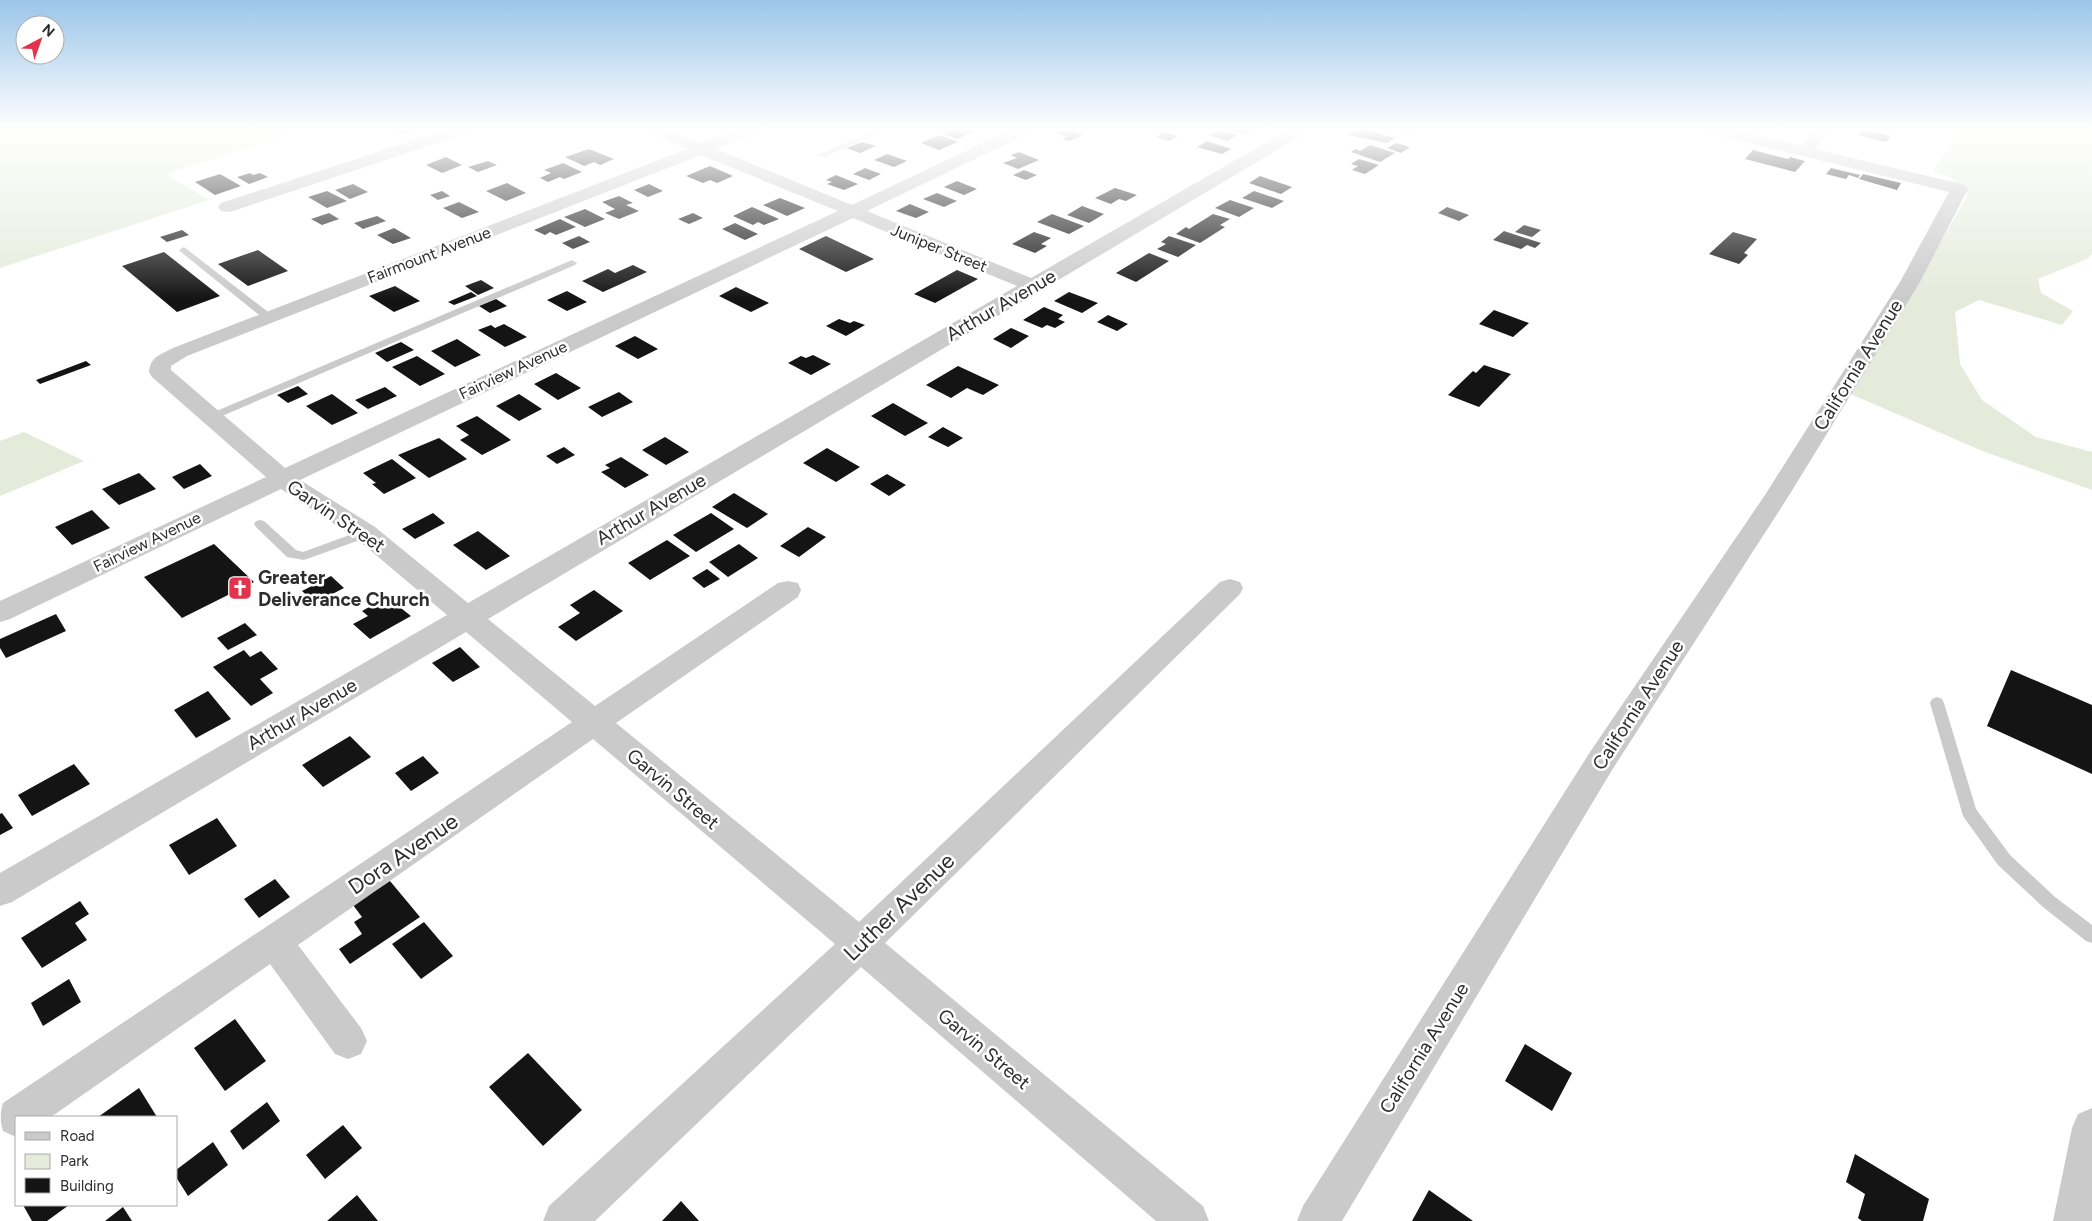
<svg xmlns="http://www.w3.org/2000/svg" width="2092" height="1221" font-family="Figtree,sans-serif">
  <rect width="100%" height="100%" fill="#fff"/>
  <path fill="#e5ebdb" d="M0 128H312L166 174 209 200 0 268Z
    M1962 128H2092V254L2087 259 2038 279 2041 293 2073 311 2062 325 1979 300 1955 312 1960 364 1982 400 2036 437 2092 452V490L1985 452 1848 393 1922 274 1968 195 1950 177 1933 171Z
    M24 432 84 461 0 496V441Z"/>
  <path fill="#141414" d="M391 128H416V129L402 133Z
    M952 128H967L975 131 957 139 941 133Z
    M1231 128H1255L1245 134 1229 129Z
    M1360 128 1395 138 1387 143 1348 135Z
    M1066 129 1083 135 1069 141 1062 139 1067 137 1057 133Z
    M1863 129 1891 136 1886 142 1858 135Z
    M1218 130 1237 135 1227 141 1209 135Z
    M1165 132 1178 136 1169 141 1156 137Z
    M940 135 958 142 939 150 921 143Z
    M1207 141 1231 149 1222 154 1197 147Z
    M862 142 876 146 860 153 847 148Z
    M1396 143 1410 147 1401 153 1387 148Z
    M1370 145 1395 153 1380 162 1351 152 1356 149 1360 151Z
    M589 149 614 159 600 165 594 162 584 166 565 157Z
    M1753 150 1788 159 1790 157 1805 161 1795 172 1745 159Z
    M1019 152 1039 160 1018 169 1003 163 1017 158 1011 155Z
    M887 154 907 161 894 167 874 160Z
    M446 157 462 165 442 173 426 165Z
    M1359 159 1379 165 1365 174 1352 170 1358 166 1351 164Z
    M488 161 497 165 478 172 468 167Z
    M563 163 582 172 564 179 560 177 548 182 540 178 551 173 544 170Z
    M710 166 733 176 717 183 710 180 703 183 686 176Z
    M865 168 881 174 869 180 853 174Z
    M1831 168 1860 175 1858 178 1849 175 1846 179 1826 174Z
    M1024 170 1037 175 1026 180 1013 175Z
    M250 173 253 175 260 173 268 177 249 184 237 177Z
    M220 174 241 186 215 195 195 182Z
    M1863 174 1901 183 1897 190 1859 179Z
    M836 175 858 184 844 190 827 184 832 182 826 180Z
    M1260 176 1292 187 1281 194 1249 183Z
    M957 181 977 189 964 195 944 187Z
    M507 183 526 193 506 201 486 191Z
    M353 184 368 192 350 199 335 190Z
    M649 184 663 191 648 197 634 190Z
    M1115 188 1137 195 1126 201 1119 199 1111 204 1095 198Z
    M327 191 347 201 327 208 308 197Z
    M442 191 450 196 438 200 430 195Z
    M1254 191 1284 201 1272 208 1242 198Z
    M937 193 957 201 944 207 923 199Z
    M619 196 633 203 626 205 639 211 619 219 605 213 615 209 602 202Z
    M780 198 805 208 787 216 763 205Z
    M1230 200 1254 208 1239 217 1215 208Z
    M459 202 479 212 462 218 443 208Z
    M910 204 929 212 916 218 896 211Z
    M1082 206 1104 214 1089 223 1067 215Z
    M752 207 779 219 764 225 758 222 753 225 733 216Z
    M1447 207 1469 215 1459 221 1438 213Z
    M585 209 605 219 585 227 564 217Z
    M329 213 339 219 322 225 311 219Z
    M693 213 703 218 689 224 678 219Z
    M1052 214 1084 226 1069 234 1037 222Z
    M1213 214 1230 219 1220 225 1225 227 1200 243 1176 234 1186 227 1189 229Z
    M377 216 386 221 363 229 354 223Z
    M560 219 576 227 556 235 550 232 545 235 534 230Z
    M735 223 758 234 745 240 722 229Z
    M1524 225 1541 230 1532 237 1515 232Z
    M394 228 411 238 393 244 377 235Z
    M182 230 189 235 167 242 160 237Z
    M1504 231 1541 243 1535 248 1527 245 1521 249 1493 240Z
    M1034 232 1051 238 1041 244 1047 246 1035 253 1012 244Z
    M1733 232 1757 239 1744 253 1748 255 1739 264 1709 254Z
    M579 236 590 242 573 249 562 243Z
    M826 236 874 259 846 272 799 249Z
    M1169 236 1196 245 1178 257 1157 249 1166 244 1161 242Z
    M258 250 288 271 248 286 218 264Z
    M164 252 220 296 177 312 122 266Z
    M1149 253 1169 261 1136 282 1116 273Z
    M633 265 647 272 603 292 582 281 608 269 615 273Z
    M957 270 978 279 935 303 914 294Z
    M481 280 494 288 478 295 465 286Z
    M395 286 420 301 394 312 369 296Z
    M736 287 769 303 751 312 719 296Z
    M567 291 587 302 567 311 547 300Z
    M471 292 477 296 454 305 448 302Z
    M1069 292 1098 303 1082 313 1054 301Z
    M496 299 507 306 490 313 479 306Z
    M1044 307 1063 315 1058 319 1065 322 1055 328 1047 325 1042 328 1023 320Z
    M1494 310 1529 323 1513 337 1479 324Z
    M1108 315 1128 324 1117 331 1097 322Z
    M839 319 850 323 854 321 865 325 846 336 826 326Z
    M504 324 527 337 505 347 478 330 491 325 495 328Z
    M1011 328 1029 336 1011 348 993 339Z
    M635 336 658 349 638 359 615 346Z
    M457 339 481 355 455 367 431 351Z
    M401 342 414 350 387 362 375 353Z
    M813 355 831 364 811 375 788 363 801 356 806 358Z
    M417 356 445 374 420 386 392 367Z
    M86 361 91 365 40 384 36 380Z
    M1484 365 1511 374 1479 407 1448 395 1473 371 1476 373Z
    M958 366 999 385 983 395 967 388 951 398 926 385Z
    M556 373 581 388 558 400 534 384Z
    M298 386 308 394 288 403 277 395Z
    M385 387 397 396 368 409 355 400Z
    M619 392 633 402 602 417 588 407Z
    M332 394 358 413 332 425 306 406Z
    M519 394 542 409 519 421 496 406Z
    M893 403 928 423 905 436 871 416Z
    M477 416 511 440 482 455 460 440 469 435 456 426Z
    M943 427 963 438 948 447 928 437Z
    M665 437 689 452 666 465 642 450Z
    M439 438 467 459 429 478 398 455Z
    M564 447 575 455 557 464 546 456Z
    M827 448 860 467 836 482 803 463Z
    M621 457 649 475 625 488 601 472 610 468 605 465Z
    M392 459 416 478 384 494 372 484 376 483 363 473Z
    M200 464 212 476 184 489 172 477Z
    M139 473 156 489 119 505 102 489Z
    M887 474 906 485 889 496 870 484Z
    M734 493 768 514 747 528 712 507Z
    M92 510 110 528 72 545 55 527Z
    M433 513 445 523 415 539 402 529Z
    M711 513 734 529 696 552 673 535Z
    M808 527 826 537 799 557 780 546Z
    M478 531 510 556 486 570 453 545Z
    M667 540 690 556 650 580 628 563Z
    M214 544 254 582 182 618 144 577Z
    M739 544 758 558 728 577 709 562Z
    M707 569 720 579 704 588 692 578Z
    M331 576 344 588 315 603 302 591Z
    M594 590 623 611 576 641 558 627 580 613 570 605Z
    M387 597 411 616 370 639 353 624 368 616 362 611Z
    M56 614 66 631 6 658 0 648V639Z
    M245 623 257 635 228 650 217 638Z
    M460 647 480 667 453 682 432 663Z
    M244 650 250 657 261 651 278 669 260 679 273 693 251 706 213 667Z
    M2011 670 2092 705V774L1987 726Z
    M208 691 231 719 196 738 174 710Z
    M350 736 371 757 323 787 302 765Z
    M423 756 439 773 411 791 395 773Z
    M74 764 90 784 32 816 18 795Z
    M2 813 13 828 0 835V814Z
    M217 818 237 846 189 875 169 845Z
    M275 879 290 897 259 918 244 899Z
    M390 881 420 917 350 964 339 949 362 934 354 922 362 917 353 905Z
    M80 901 89 914 75 923 87 940 42 968 21 938Z
    M424 922 453 956 421 979 392 944Z
    M69 979 81 1002 43 1026 31 1003Z
    M235 1019 266 1061 225 1091 194 1048Z
    M1525 1044 1572 1073 1552 1111 1505 1081Z
    M528 1053 582 1110 543 1146 489 1087Z
    M139 1088 157 1117H98Z
    M267 1102 280 1121 243 1150 230 1131Z
    M343 1125 362 1148 325 1179 306 1155Z
    M213 1142 228 1165 188 1196 176 1177V1170Z
    M1855 1154 1929 1199 1923 1221H1862L1858 1218 1865 1194 1846 1182Z
    M1429 1190 1473 1221H1412Z
    M357 1195 378 1221H327Z
    M681 1201 699 1221H662Z
    M23 1205H69L47 1221H32Z
    M123 1207 132 1221H105Z"/>
  <g fill="none" stroke-linecap="round" stroke-linejoin="round">
    <path fill="#cacaca" fill-rule="evenodd" d="M878 128H889L825 157 818 155Z
      M1387 128H1399L1413 134 1409 136Z
      M184 247 272 315V319H264L181 252 179 250Z
      M572 260 577 263 575 265 215 419H207L205 417 207 415Z
      M260 520 264 521 296 550 303 552 366 529 372 533 371 536 304 560 287 557 256 527 254 524 256 521Z
      M1937 697 1942 699 1944 703 1976 809 2010 855 2055 897 2092 925V943L2086 941 2043 907 1998 865 1963 816 1930 703 1932 699Z"/>
    <path fill="#cacaca" fill-rule="evenodd" d="M451 128H475L473 131 233 211 227 212 221 211 218 207 221 203Z
      M643 128H665L702 143 740 128H763L761 131 716 149 852 205 1014 128H1035L1033 131 867 211 1031 278 1291 128H1311L1309 131 488 619 595 706 778 583 788 581 798 583 801 590 798 597 616 723 859 922 1220 582 1230 579 1240 582 1243 588 1240 594 885 943 1203 1206 1209 1221H1156L861 967 595 1221H543L549 1206 835 944 593 739 298 945 361 1028 367 1041 361 1054 348 1059 335 1054 270 964 51 1117H16V1137L3 1131C0 1122 0 1112 3 1103L572 722 466 632 12 902 0 906V873L447 615 357 539 281 489 10 619 0 622V601L266 477 152 377 149 372C151 356 160 355 173 348L687 149 645 131ZM701 155 838 211 285 468 171 370V366L187 356ZM853 218 1017 286 468 603 375 527 300 480Z
      M1698 128H1727L1801 146 1816 128H1833L1815 149 1965 185 1968 189 1920 282 1788 497 1612 770 1342 1221H1297L1303 1206 1590 752 1765 495 1900 282 1949 192 1700 131Z
      M2092 1108V1221H2053L2072 1128 2078 1114Z"/>
  </g>
  <linearGradient id="sky" x2="0" y2="1"><stop stop-color="#9bc5e9"/><stop offset="0.43" stop-color="#fff"/><stop offset="1" stop-color="#fff" stop-opacity="0"/></linearGradient>
  <rect width="2092" height="299" fill="url(#sky)"/>
  <defs>
    <g id="church-square" transform="scale(1.25)"><rect x="-9" y="-9" width="18" height="18" rx="4" fill="#e1334c" stroke="#fff"/><path d="M-1.2-6h2.4v3.5h3.3v2.4h-3.3V6h-2.4V-.1h-3.3v-2.4h3.3Z" fill="#fff"/></g>
  </defs>
  <g fill-rule="evenodd">
    <use href="#church-square" x="240" y="588"/>
  </g>
  <g text-anchor="middle" dominant-baseline="central" stroke-width="5" stroke-linejoin="round" paint-order="stroke">
    <g font-size="16" fill="#2d2d2d" stroke="#fff">
      <text transform="translate(939 248) rotate(22)">Juniper Street</text>
      <text transform="translate(429 255) rotate(-21)">Fairmount Avenue</text>
      <text transform="translate(513 370) rotate(-25)">Fairview Avenue</text>
      <text transform="translate(147 542) rotate(-26)">Fairview Avenue</text>
    </g>
    <g font-size="19" fill="#2d2d2d" stroke="#fff">
      <text transform="translate(1001 305) rotate(-30)">Arthur Avenue</text>
      <text transform="translate(1858 365) rotate(-58)">California Avenue</text>
      <text transform="translate(651 509) rotate(-30)">Arthur Avenue</text>
      <text transform="translate(336 516) rotate(34)">Garvin Street</text>
      <text transform="translate(1638 705) rotate(-57)">California Avenue</text>
      <text transform="translate(302 714) rotate(-30)">Arthur Avenue</text>
      <text transform="translate(673 789) rotate(40)">Garvin Street</text>
      <text transform="translate(1424 1048) rotate(-58)">California Avenue</text>
      <text transform="translate(984 1049) rotate(40)">Garvin Street</text>
    </g>
    <g font-size="19" font-weight="bold" fill="#2d2d2d" stroke="#fff" text-anchor="start">
      <text x="258" y="577">Greater<tspan x="258" dy="22">Deliverance Church</tspan></text>
    </g>
    <g font-size="22" fill="#2d2d2d" stroke="#fff">
      <text transform="translate(403 854) rotate(-34)">Dora Avenue</text>
      <text transform="translate(899 907) rotate(-44)">Luther Avenue</text>
    </g>
  </g>
  <rect x="15" y="1116" width="162" height="90" fill="#ffffff" stroke="#ababab"/>
  <rect x="25" y="1132" width="25" height="8" fill="#cacaca" stroke="#ababab"/>
  <text x="60" y="1141" font-size="15" fill="#2d2d2d">Road</text>
  <rect x="25" y="1154" width="25" height="15" fill="#e5ebdb" stroke="#ababab"/>
  <text x="60" y="1166" font-size="15" fill="#2d2d2d">Park</text>
  <rect x="25" y="1178" width="25" height="15" fill="#141414" stroke="#ababab"/>
  <text x="60" y="1191" font-size="15" fill="#2d2d2d">Building</text>
  <g transform="translate(40 40) rotate(41)"><circle r="24" fill="#ffffff" stroke="#ababab"/>
  <path d="M0-4L9 19L0 12L-9 19Z" fill="#e1334c"/>
  <text y="-8" font-size="14" font-weight="bold" text-anchor="middle" fill="#2d2d2d">N</text>
  </g>
</svg>
